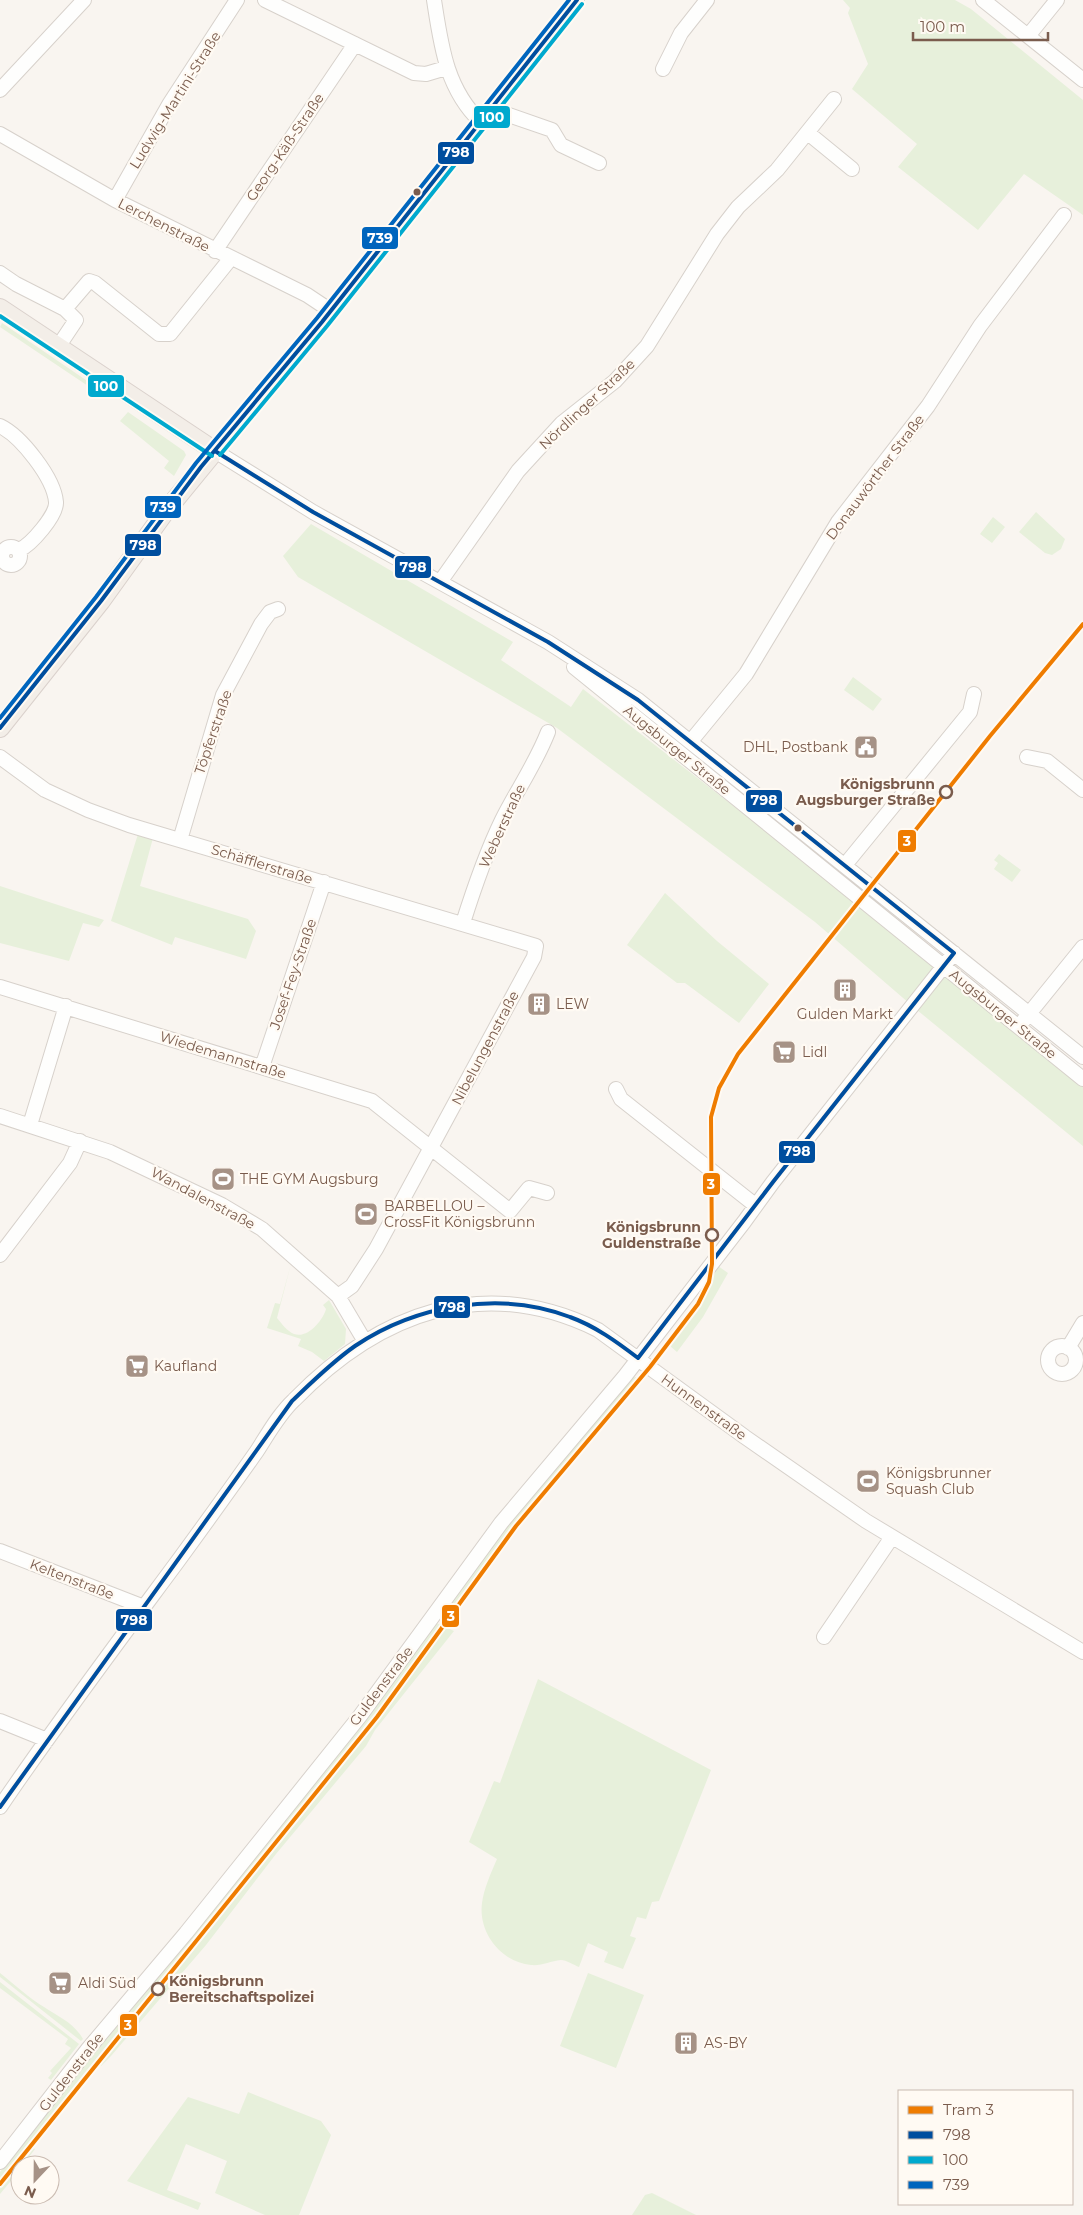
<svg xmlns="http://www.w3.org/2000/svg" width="1083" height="2215" font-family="Montserrat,sans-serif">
  <rect width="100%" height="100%" fill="#f9f5f0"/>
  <path fill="#e7f0db" d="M843 0H955L971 9 1083 100V215L1024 174 978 230 898 167 917 144 852 89 868 64 848 13 850 8Z
    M2 323 108 395 106 398 0 327Z
    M128 412 184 451 186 455 174 476 164 468 169 461 120 421Z
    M1036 512 1065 539 1061 549 1052 555 1045 553 1019 532Z
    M993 517 1005 527 992 543 980 534Z
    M311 524 513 642 501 660 571 707 583 689 831 882 1083 1085V1146L917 1010 815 922 557 728 298 577 283 556Z
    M853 677 882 699 873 711 844 690Z
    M138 834 153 838 140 886 248 919 256 931 246 959 175 937 172 945 111 921Z
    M999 854 1021 870 1012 882 994 869 998 863 994 860Z
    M0 886 104 920 99 927 83 923 69 961 0 943Z
    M665 893 717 941 769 984 739 1023 685 983H677L627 945Z
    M291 1264 277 1318C282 1324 287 1331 294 1334 308 1339 323 1320 326 1309L323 1305 329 1300 346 1329 345 1344 324 1361 312 1352 298 1346 301 1339 267 1328 275 1303 280 1304Z
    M718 1266 728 1273 703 1317 677 1352 670 1346 708 1291 714 1271Z
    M636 1377 643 1380 549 1490 497 1555 450 1620 441 1613 521 1507 630 1378Z
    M434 1622 454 1631 375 1730 366 1746 276 1854 206 1945 111 2056 101 2066 98 2065 33 2148 35 2149 23 2165H20V2170L0 2194V2172Z
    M538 1679 711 1770 659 1901 652 1902 646 1919 637 1917 630 1936 636 1938 623 1969 604 1962 608 1952 588 1943 579 1967C574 1965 566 1960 561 1960 550 1961 542 1966 531 1965 501 1962 478 1933 482 1903 484 1888 491 1873 497 1859L469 1842 494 1781 500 1783Z
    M0 1973C14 1984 29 1998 44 2007 59 2017 74 2023 83 2039L81 2041 0 1977Z
    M588 1973 644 1995 616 2068 560 2046Z
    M0 1982 79 2044 51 2080 48 2078 52 2073 50 2071 71 2048 65 2044 68 2039 0 1988Z
    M248 2092 321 2121 331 2135 299 2215H265L215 2193 227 2161 186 2144 167 2190 201 2203 198 2210 127 2181 188 2097 239 2114Z
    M652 2193 696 2215H632L645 2195Z"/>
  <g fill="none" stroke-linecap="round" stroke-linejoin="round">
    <g stroke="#d7d1cb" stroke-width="16">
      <path id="minor" d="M265 0 414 73 426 74 446 68
        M434 0C441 45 446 89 481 122
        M577 0 322 322 215 451 313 512 548 642 638 700 1083 1057
        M983 0 1083 80
        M1028 36 1057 0
        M663 69 681 33 707 0
        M0 90 84 0
        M494 106 503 113 552 130 561 145 599 163
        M808 133 852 169
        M0 134 115 200 307 295 331 311
        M115 200 170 103 237 0
        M215 251 355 44
        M0 273 16 284 65 309
        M58 347 76 320 65 309 89 281 95 283 159 334H170L231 258
        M0 426C21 436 54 478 56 502 57 515 31 545 19 550
        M2 556a9 9 0 1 1 18 0a9 9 0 1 1-18 0Z
        M440 582 518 471 562 423 615 381 647 346 717 234 738 207 777 170 834 99
        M574 667 1083 1079
        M691 741 746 674 838 522 928 406 980 326 1064 215
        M0 757 45 790 88 810 129 825 536 946 534 957 376 1249 352 1286 338 1296
        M1027 757 1047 761 1083 790
        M180 840 223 695 261 624 270 612 278 609
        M845 865 970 712 974 694
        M463 923C474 888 486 853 502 820 517 790 536 763 548 732
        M0 987 372 1101 510 1211 529 1188 547 1193
        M1024 1020 1083 947
        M262 1067 324 882
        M616 1089 621 1099 755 1205
        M0 1116 110 1152 222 1205 262 1229 338 1296 364 1340
        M30 1125 66 1006
        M0 1255 70 1163 80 1141
        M1048 1360a14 14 0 1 1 28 0a14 14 0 1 1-28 0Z
        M1068 1348 1083 1323
        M0 1551 144 1607
        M824 1637 892 1537
        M0 1721 47 1740
        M0 1807C57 1723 118 1642 178 1561 205 1524 231 1488 257 1451 268 1434 279 1414 294 1400 379 1313 483 1273 598 1330L745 1437 866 1521 1083 1652
        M0 2162 88 2049 186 1933 360 1716 501 1523 625 1376 744 1222 773 1182 954 953"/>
    </g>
    <g stroke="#dad1cc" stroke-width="20">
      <path id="major" d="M0 308 215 451 165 512 101 601 0 728"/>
    </g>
    <use href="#minor" stroke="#fefefd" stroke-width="14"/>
    <use href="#major" stroke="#f3eee8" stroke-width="18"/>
    <g stroke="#fffaf3" stroke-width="8">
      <path id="bus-1" d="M0 728 101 601 201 467 322 322 577 0
        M0 1807 292 1401C312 1382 332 1362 355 1346 416 1305 500 1290 570 1317 595 1326 617 1342 638 1358L773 1182 954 953 638 700 548 642 313 512 215 451"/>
    </g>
    <g stroke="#fffaf3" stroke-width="8">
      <path id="bus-2" d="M0 316 212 456
        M220 455 327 326 582 4"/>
    </g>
    <g stroke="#fffaf3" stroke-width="8">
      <path id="bus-3" d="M0 718 96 597 196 463 317 318 569 0"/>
    </g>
    <use href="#bus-1" stroke="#004e9e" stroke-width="4"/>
    <use href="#bus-2" stroke="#00a9ce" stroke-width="4"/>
    <use href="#bus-3" stroke="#0065bd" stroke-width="4"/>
    <g stroke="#fffaf3" stroke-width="8">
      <path id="tram-1" d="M0 2184 377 1717 516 1526 650 1367 698 1304 709 1282 712 1264 711 1117 719 1088 738 1054 990 736 1083 624"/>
    </g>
    <use href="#tram-1" stroke="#ef7c00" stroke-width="4"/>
  </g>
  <defs>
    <g id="civic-square" transform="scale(1.25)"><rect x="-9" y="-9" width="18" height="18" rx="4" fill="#a69286" stroke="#fffaf3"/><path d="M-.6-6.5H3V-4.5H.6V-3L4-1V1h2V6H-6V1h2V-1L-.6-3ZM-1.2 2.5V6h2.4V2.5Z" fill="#fff"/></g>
    <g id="building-square" transform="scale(1.25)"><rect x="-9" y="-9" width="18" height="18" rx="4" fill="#a69286" stroke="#fffaf3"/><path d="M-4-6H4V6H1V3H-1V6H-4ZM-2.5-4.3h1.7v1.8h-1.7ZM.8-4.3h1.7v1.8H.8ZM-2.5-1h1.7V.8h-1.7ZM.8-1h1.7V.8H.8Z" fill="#fff"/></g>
    <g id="supermarket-square" transform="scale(1.25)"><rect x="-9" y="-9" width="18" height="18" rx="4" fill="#a69286" stroke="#fffaf3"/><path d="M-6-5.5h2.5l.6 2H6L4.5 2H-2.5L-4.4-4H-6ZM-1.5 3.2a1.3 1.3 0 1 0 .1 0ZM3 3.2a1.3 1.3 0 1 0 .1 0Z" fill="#fff"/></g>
    <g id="stadium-square" transform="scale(1.25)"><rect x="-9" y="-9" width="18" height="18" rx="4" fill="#a69286" stroke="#fffaf3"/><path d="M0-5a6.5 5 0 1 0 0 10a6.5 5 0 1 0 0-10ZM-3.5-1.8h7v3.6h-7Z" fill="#fff"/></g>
  </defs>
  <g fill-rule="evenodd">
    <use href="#civic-square" x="866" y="747"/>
    <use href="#building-square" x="845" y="990"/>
    <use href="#building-square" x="539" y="1004"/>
    <use href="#supermarket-square" x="784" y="1052"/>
    <use href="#stadium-square" x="223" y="1179"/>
    <use href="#stadium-square" x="366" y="1214"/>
    <use href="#supermarket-square" x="137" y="1366"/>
    <use href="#stadium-square" x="868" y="1481"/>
    <use href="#supermarket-square" x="60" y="1983"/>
    <use href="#building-square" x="686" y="2043"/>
  </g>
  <g fill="#7a5c4d" stroke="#fffaf3" stroke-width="2">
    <circle cx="417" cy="192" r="4.5"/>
    <circle cx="798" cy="828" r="4.5"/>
  </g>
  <g fill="#fffaf3" stroke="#7a5c4d" stroke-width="2.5">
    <circle cx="946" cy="792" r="6"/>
    <circle cx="712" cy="1235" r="6"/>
    <circle cx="158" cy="1989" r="6"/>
  </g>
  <g text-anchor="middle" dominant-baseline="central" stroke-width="4.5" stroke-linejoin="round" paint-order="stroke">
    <g font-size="14" fill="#7a5c4d" stroke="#fffaf3">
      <text transform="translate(175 100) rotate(-58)">Ludwig-Martini-Straße</text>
      <text transform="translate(285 147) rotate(-56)">Georg-Käß-Straße</text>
      <text transform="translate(164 225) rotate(27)">Lerchenstraße</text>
      <text transform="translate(587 404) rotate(-43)">Nördlinger Straße</text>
      <text transform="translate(875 477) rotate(-53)">Donauwörther Straße</text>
      <text transform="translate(213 732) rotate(-71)">Töpferstraße</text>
      <text transform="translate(677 750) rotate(39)">Augsburger Straße</text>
      <text transform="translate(502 826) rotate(-65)">Weberstraße</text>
      <text transform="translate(262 864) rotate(17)">Schäfflerstraße</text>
      <text transform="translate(293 974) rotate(-71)">Josef-Fey-Straße</text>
      <text transform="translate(1003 1014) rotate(39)">Augsburger Straße</text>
      <text transform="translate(485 1048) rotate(-62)">Nibelungenstraße</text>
      <text transform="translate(223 1055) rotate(17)">Wiedemannstraße</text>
      <text transform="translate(203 1198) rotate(28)">Wandalenstraße</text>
      <text transform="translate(704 1407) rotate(36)">Hunnenstraße</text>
      <text transform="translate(72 1579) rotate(21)">Keltenstraße</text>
      <text transform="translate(381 1686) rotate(-53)">Guldenstraße</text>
      <text transform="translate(71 2072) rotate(-52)">Guldenstraße</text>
    </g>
    <g font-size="14" fill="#7a5c4d" stroke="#fffaf3" text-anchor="start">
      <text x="848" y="747" text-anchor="end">DHL, Postbank</text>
      <text x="556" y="1004">LEW</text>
      <text x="845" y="1014" text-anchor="middle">Gulden Markt</text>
      <text x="802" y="1052">Lidl</text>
      <text x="240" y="1179">THE GYM Augsburg</text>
      <text x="384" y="1206">BARBELLOU –<tspan x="384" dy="16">CrossFit Königsbrunn</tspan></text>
      <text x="154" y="1366">Kaufland</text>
      <text x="886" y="1473">Königsbrunner<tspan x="886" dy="16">Squash Club</tspan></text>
      <text x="78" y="1983">Aldi Süd</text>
      <text x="704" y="2043">AS-BY</text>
    </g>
    <g font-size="14" font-weight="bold" fill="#7a5c4d" stroke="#fffaf3" text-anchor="end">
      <text x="935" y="784">Königsbrunn<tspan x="935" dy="16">Augsburger Straße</tspan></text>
      <text x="701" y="1227">Königsbrunn<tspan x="701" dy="16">Guldenstraße</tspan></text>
      <text x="169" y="1981" text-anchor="start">Königsbrunn<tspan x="169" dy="16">Bereitschaftspolizei</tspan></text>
    </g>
  </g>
  <g stroke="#fffaf3" stroke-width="2">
    <rect x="473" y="105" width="38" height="24" rx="5" fill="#00a9ce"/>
    <rect x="437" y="141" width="38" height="24" rx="5" fill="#004e9e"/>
    <rect x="361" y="226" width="38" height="24" rx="5" fill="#0065bd"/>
    <rect x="87" y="374" width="38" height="24" rx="5" fill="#00a9ce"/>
    <rect x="144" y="495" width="38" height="24" rx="5" fill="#0065bd"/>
    <rect x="124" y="533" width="38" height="24" rx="5" fill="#004e9e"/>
    <rect x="394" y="555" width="38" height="24" rx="5" fill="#004e9e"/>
    <rect x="745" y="789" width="38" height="24" rx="5" fill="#004e9e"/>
    <rect x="897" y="829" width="20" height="24" rx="5" fill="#ef7c00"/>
    <rect x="778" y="1140" width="38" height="24" rx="5" fill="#004e9e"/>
    <rect x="702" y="1172" width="19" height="24" rx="5" fill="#ef7c00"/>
    <rect x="433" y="1295" width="38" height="24" rx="5" fill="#004e9e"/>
    <rect x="441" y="1604" width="19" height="24" rx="5" fill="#ef7c00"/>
    <rect x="115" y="1608" width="38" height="24" rx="5" fill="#004e9e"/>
    <rect x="119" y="2013" width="19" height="24" rx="5" fill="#ef7c00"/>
  </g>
  <g font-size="14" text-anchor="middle" font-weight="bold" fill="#fff">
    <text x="492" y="122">100</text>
    <text x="456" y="157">798</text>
    <text x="380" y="243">739</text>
    <text x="106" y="391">100</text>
    <text x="163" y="512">739</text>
    <text x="143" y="550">798</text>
    <text x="413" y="572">798</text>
    <text x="764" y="805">798</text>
    <text x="907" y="846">3</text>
    <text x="797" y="1156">798</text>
    <text x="711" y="1189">3</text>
    <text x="452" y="1312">798</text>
    <text x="451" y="1621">3</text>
    <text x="134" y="1625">798</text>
    <text x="128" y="2030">3</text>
  </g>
  <rect x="898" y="2090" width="175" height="115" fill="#fffaf3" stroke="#cabbb1"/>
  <rect x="908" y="2106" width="25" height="8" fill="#ef7c00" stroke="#cabbb1"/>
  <text x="943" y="2115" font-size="15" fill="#7a5c4d">Tram 3</text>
  <rect x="908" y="2131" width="25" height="8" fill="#004e9e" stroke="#cabbb1"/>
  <text x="943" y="2140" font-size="15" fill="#7a5c4d">798</text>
  <rect x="908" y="2156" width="25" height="8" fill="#00a9ce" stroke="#cabbb1"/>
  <text x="943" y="2165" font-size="15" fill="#7a5c4d">100</text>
  <rect x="908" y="2181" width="25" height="8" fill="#0065bd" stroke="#cabbb1"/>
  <text x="943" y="2190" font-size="15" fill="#7a5c4d">739</text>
  <g transform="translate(35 2180) rotate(202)"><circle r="24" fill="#fffaf3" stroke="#cabbb1"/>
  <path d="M0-4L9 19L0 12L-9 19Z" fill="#a69286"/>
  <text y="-8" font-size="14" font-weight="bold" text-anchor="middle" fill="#7a5c4d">N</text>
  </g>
  <path d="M913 32v8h135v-8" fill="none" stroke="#7a5c4d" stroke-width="2.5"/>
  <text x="920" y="32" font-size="15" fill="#7a5c4d" stroke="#fffaf3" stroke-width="4" paint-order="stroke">100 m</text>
</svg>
